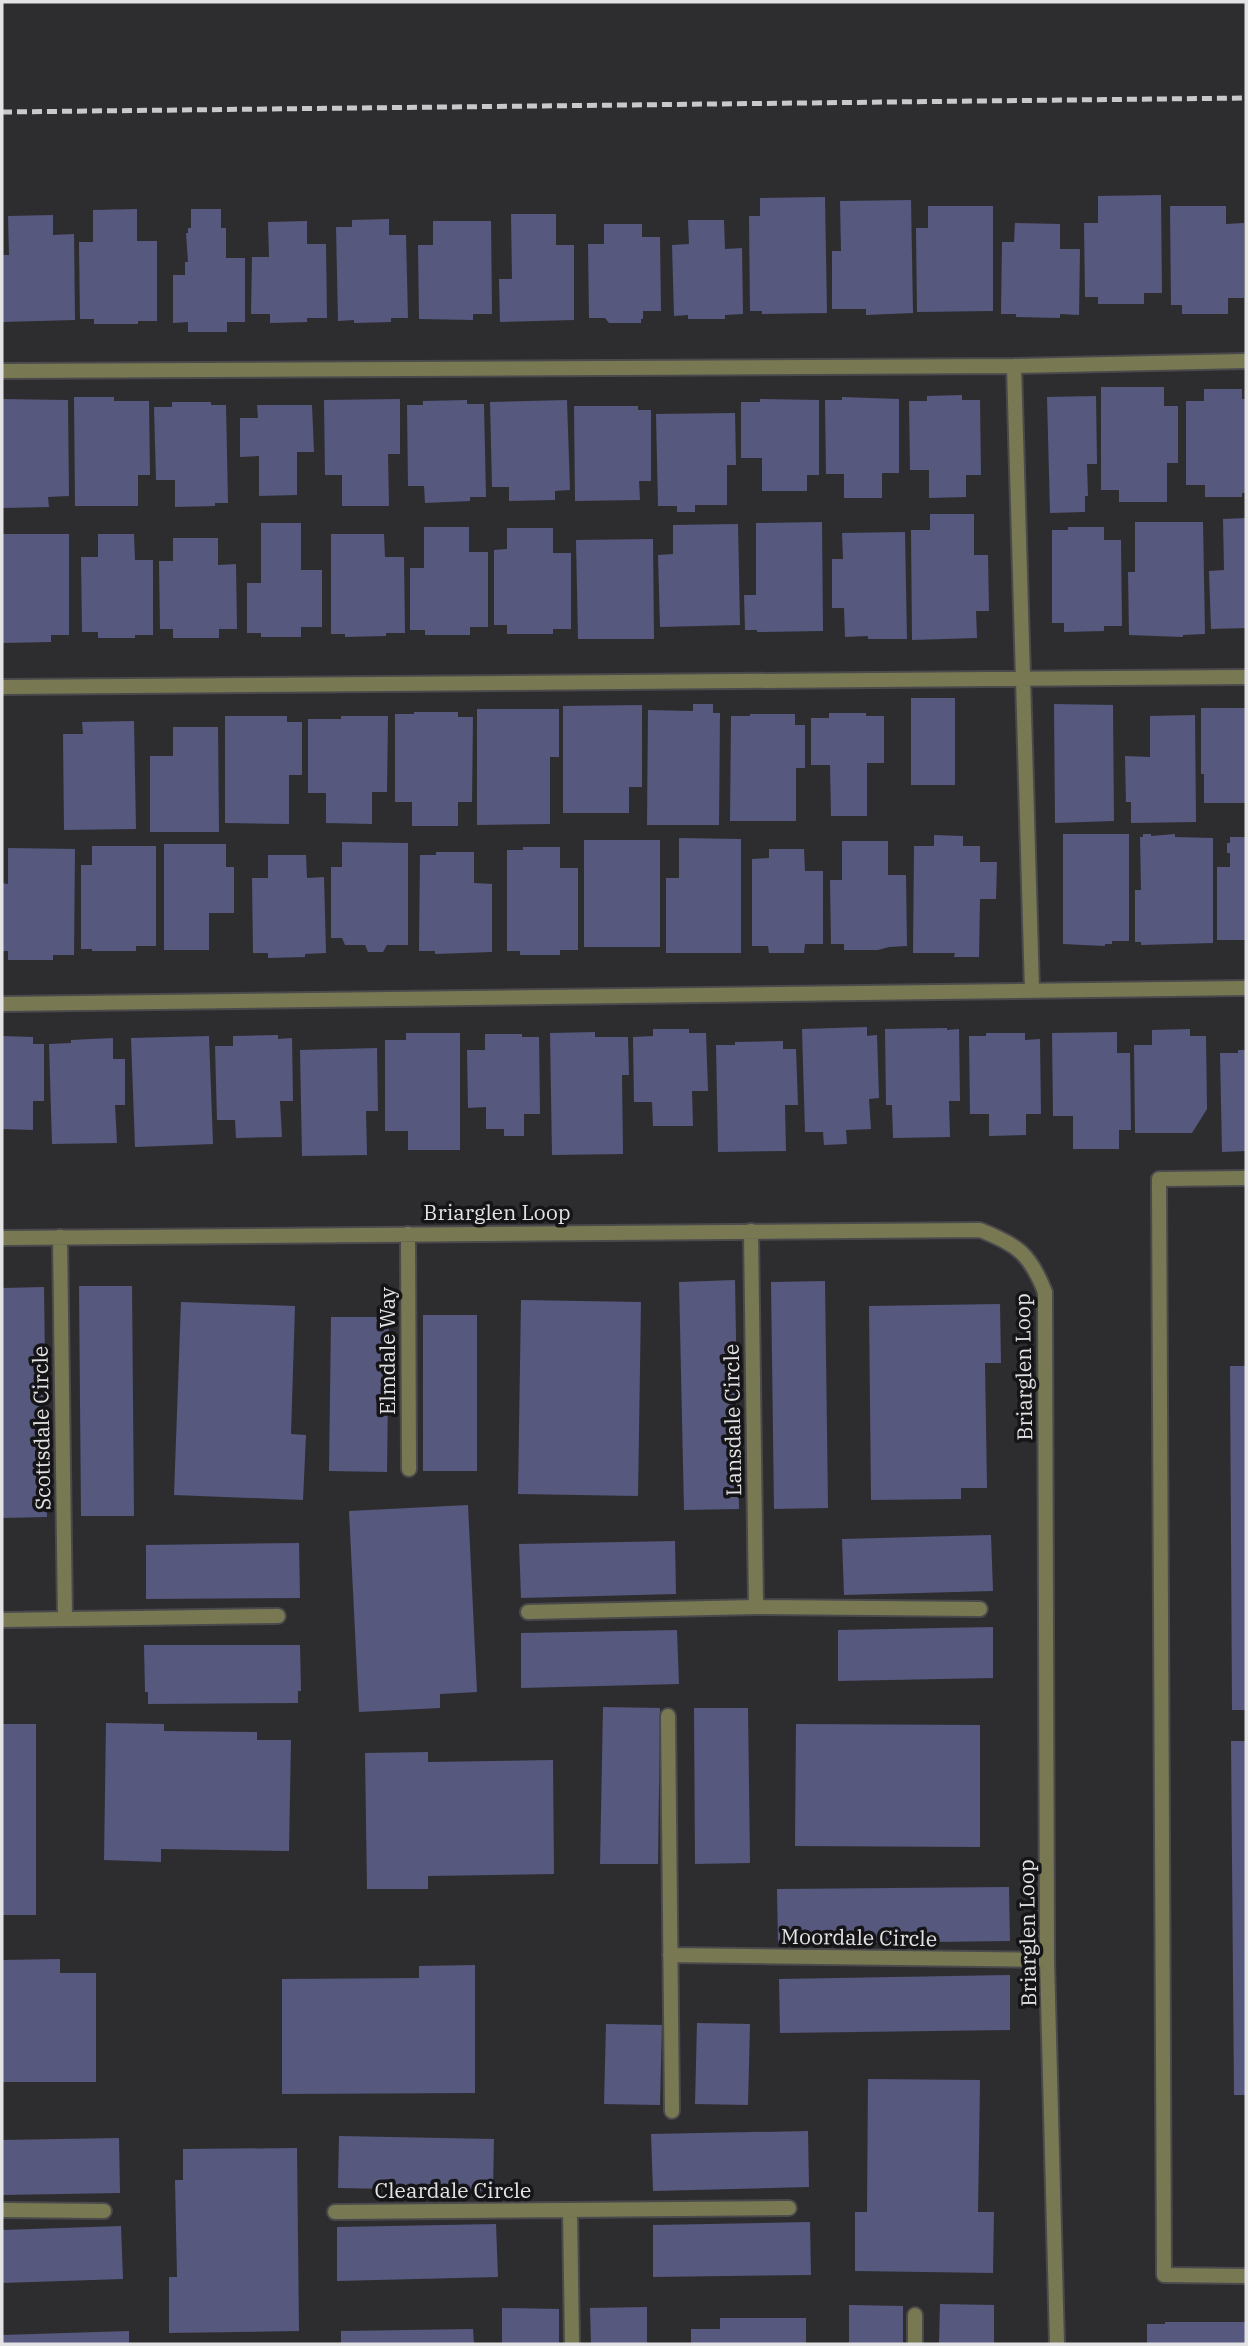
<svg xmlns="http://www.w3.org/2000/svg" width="1248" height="2346" font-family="'IBM Plex Serif',serif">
  <rect width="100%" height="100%" fill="#2d2d30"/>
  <path fill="#56587e" d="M1161 195 1162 293H1144V304H1098V297H1085L1084 223H1098V196Z
    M825 197 827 313 762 314V311H750L749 216H760V198Z
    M911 200 913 313 866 315V309H832V251H841L840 201Z
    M928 206H993V311L917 312 916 228H928Z
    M1170 206H1226V224L1244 223V298H1228V314H1182V305H1171Z
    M137 209V241H157V321H138V324H94V319H80L79 242H93V210Z
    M191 209H221V228H226V258H245V322H227V332H188V322L173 323V275H185V262H188L186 233H188V228H191Z
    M511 214H556V245H574V320L500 322 499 279H512Z
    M53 215V235L74 234 75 320 2 322V255H9L8 216Z
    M389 219V235H406L408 318H391V322L354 323V320L338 321 336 227H352V220Z
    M688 220H724L725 249 742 248 743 314 725 315V319H688V315L674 316 672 245 689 244Z
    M307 221V244H326L327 318H307V322L270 323V314H251L252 257H269L268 222Z
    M433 221H491L492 314H473V320L419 319 418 245H433Z
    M1015 223 1060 224V249H1080L1079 315 1060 314V318L1016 317V314H1001L1002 242H1014Z
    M604 224H642V237H660L661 311H643V319H641V323H609L605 318H589L588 244H604Z
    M1101 387H1164V406H1178V463H1167V502H1119V490H1101Z
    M1204 389H1242V399H1246V493H1242V497H1205V485H1186V401H1204Z
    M962 395V400H980L981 475H966V497L929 498V470H910L909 401H927V396Z
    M1096 396 1097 464H1087L1088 496H1085V512L1050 513 1047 397Z
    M74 397H114V401H149L150 475H138V506H75Z
    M842 397 899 399V473H882V498H844V474H826L825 400H842Z
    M2 399 68 400 69 496 48 497 49 507 2 508Z
    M400 399V454H388L389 506H342V475H325L324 400Z
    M760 399 819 400V475H807V491H762V458H741V402H760Z
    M467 400V404H484L486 497H470V501L425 503 424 486H408L407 405H423V401Z
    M567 400 570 490 555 491V500L509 501V487H492L490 402Z
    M172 402H211V405H226L228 503H215V506L175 507V480H156L154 407H172Z
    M257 405H312L314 452H297V495L259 496V456L240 457V418H258Z
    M574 406H638V410H651V481H639L640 500 575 501Z
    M735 413 736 465H727V505H695V512H677V506H658L656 414Z
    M930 514H974V555H988L989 611H976L977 638 912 640 911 530H930Z
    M1246 518V628L1211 629 1209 571 1224 570 1223 519Z
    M822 522 823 631 757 632V630H745L744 595H756V523Z
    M1135 522H1203L1205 634 1183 635V637L1129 635 1128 572H1135Z
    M261 523H301V570H322V627H301V637H261V633H247V583H261Z
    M738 524 740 625 660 627 658 555 673 554V525Z
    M424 527H469V552H488V627H470V635H425V630H410V568H424Z
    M1068 527H1104V540H1121L1122 626H1104V631L1064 632V623H1052V530H1068Z
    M507 528H553V553H571V629H553V634H507V625H494V550L507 549Z
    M905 532 907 639H868V636L845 637 844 608H832V559H843L842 533Z
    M2 534H69V635H51V642L2 643Z
    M98 534H134L135 560H153V635H135V638H98V632H82L81 557H98Z
    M331 534H384L385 557H404L405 633H386V636L345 637V634H331Z
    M173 538H218V565L236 564 237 629H219V638H173V629H160L159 561H173Z
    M653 539 654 639H578L576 540Z
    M911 698H955V785H911Z
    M693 704H713V713H720L719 825H647L648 710 693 711Z
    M1054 704 1113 705 1114 821 1055 823Z
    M642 705V787H629V813H563V706Z
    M1201 708H1246V803H1204V774H1201Z
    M477 709H559V757H550V824L477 825Z
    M414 712H458V717H473L472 802H458V826H412V802H395V714H414Z
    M829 713H866V716H884V763H867V816H831L830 765H811V718H829Z
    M750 714H795V725H805V768H796V821H730L731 716H750Z
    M1195 715 1196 822 1131 823V802H1126L1125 756 1150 757V716Z
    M225 716H287V722H302V775H289V824L225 823Z
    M341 716H388L387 792H372V824L326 823V793H308V719H341Z
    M134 721 136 829 64 830 63 734H83L82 722Z
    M173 727H218L219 832H150V756H173Z
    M1063 834H1129V941H1112V944H1105V946L1063 944Z
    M1143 834H1151V836L1175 834V837L1213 838V943L1141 945V942H1135V890H1141L1140 837H1143Z
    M934 835 963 836V846H980V862H997L996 899H980L979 957H954L955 953H913L914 846H934Z
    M1230 837H1246V940H1217V867H1230V853H1227V843H1230Z
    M679 838 741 839V953H666V878H679Z
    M584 840H660V947H584Z
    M842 841H888V875H906L907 946 889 947 878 950H844V944H831L830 880H842Z
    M342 842 408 843V945H387L383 952H368L365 945H345L342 938H331V867H342Z
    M164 844H226V867H234V913H209V950H164Z
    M92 846H156V946H136V951H92V949H81V865H92Z
    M523 847H560V868H578V950H560V955H520V951H507V850H523Z
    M8 848 75 849 74 955H53V960H8V951H2V883L8 884Z
    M769 849H804L805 871H823V944H805L804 953H769L768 946H752V859L769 858Z
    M436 852H474V883L492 884V952L435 954V951H419L420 855H436Z
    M268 855H306L307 878 324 877 326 953 305 954V957L268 958V953H253L252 878H268Z
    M867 1027V1036L877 1035 879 1098 869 1099 871 1129 846 1130 847 1144 824 1145 823 1132H805L802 1029Z
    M947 1028V1030L959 1029 960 1101H949L950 1137 893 1138 892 1105H886L885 1029Z
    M653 1029H689V1033H706L708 1091H692L693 1126H653L652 1102H634L633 1037 653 1036Z
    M1190 1029V1036H1206L1207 1109 1192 1133H1135L1134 1045H1152V1030Z
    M595 1032V1037H628L629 1075H622L623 1154 552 1155 550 1033Z
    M1117 1032V1053H1130L1131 1130H1119V1149H1073V1116H1053L1052 1033Z
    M406 1033H460V1150H408V1131H385V1040H406Z
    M986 1033H1025V1040L1040 1039 1041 1114H1026V1135L989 1136V1114H970L969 1036H986Z
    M485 1034H522V1037H539L540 1114H524V1136H504V1129H486V1107L468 1108 467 1050H485Z
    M278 1035V1039L292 1038 293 1101H280L282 1137 236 1138 235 1120H217L215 1046H233V1036Z
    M2 1036 33 1037V1044H44V1101H33V1130L2 1129Z
    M209 1036 213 1144 135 1147 131 1038Z
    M113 1038V1059H125V1105H115L117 1143 52 1144 49 1044 71 1043V1040Z
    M783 1041V1049H796L798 1105H785L786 1151 718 1152 716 1045H735V1042Z
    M377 1048 378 1111H366L367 1155 302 1156 300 1050Z
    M1238 1050H1246V1151L1222 1152 1220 1053H1238Z
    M735 1280 739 1509 684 1510 679 1282Z
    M825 1281 828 1508 774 1509 771 1282Z
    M79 1286H132L134 1516H81Z
    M44 1287 47 1517 2 1518V1288Z
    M521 1300 641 1302 638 1496 518 1494Z
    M181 1302 295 1306 291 1434 306 1435 303 1500 174 1495Z
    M1000 1304 1001 1363H985L987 1488H961V1499L871 1500 869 1306Z
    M423 1315H477V1471H423Z
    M331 1317H389L387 1472 329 1471Z
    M1230 1366H1246V1710H1232Z
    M468 1505 477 1692 440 1694V1708L359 1712 349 1511Z
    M991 1535 993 1591 844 1595 842 1539Z
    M675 1541 676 1594 521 1598 519 1544Z
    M299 1543 300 1598 146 1599V1545Z
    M993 1627V1678L838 1681V1630Z
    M677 1630 679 1684 521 1688V1633Z
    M144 1645H300L301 1691H298V1703L148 1704V1692H145Z
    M603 1707 660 1708 658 1864H600Z
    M694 1708H748L750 1863 695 1864Z
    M106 1723 164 1724V1731L257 1732V1740H291L289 1851 161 1849V1862L104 1860Z
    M2 1724H36V1915H2Z
    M796 1724 980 1725V1847L795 1846Z
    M1231 1741H1246V2095H1234Z
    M428 1752V1762L553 1760 554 1874 428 1876V1889H367L365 1753Z
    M1009 1887 1010 1941 778 1944 777 1889Z
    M60 1959V1973H96V2082H2V1960Z
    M475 1965V2093L282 2094V1979L419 1978V1966Z
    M1010 1975V2030L780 2033 779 1979Z
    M697 2023 750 2024 748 2105 695 2104Z
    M606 2024 662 2025 660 2105 604 2104Z
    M868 2079 980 2080 978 2212H994L993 2273 855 2271V2212H867Z
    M808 2131 809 2187 653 2191 651 2134Z
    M339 2136 494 2139 493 2191 338 2188Z
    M119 2138 120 2193 2 2195V2140Z
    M297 2148 299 2331 169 2333V2277H177L175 2180H183V2149Z
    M810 2222 811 2275 653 2277V2225Z
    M496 2224 498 2277 337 2281V2227Z
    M121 2226 123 2279 2 2283V2230Z
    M940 2304 994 2305V2344H939Z
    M849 2305 903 2306V2344H849Z
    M647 2307V2344H591L590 2308Z
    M502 2308 559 2309V2344H502Z
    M720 2318H806V2344H691V2329H720Z
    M1165 2322H1246V2344H1147V2324H1165Z
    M473 2329 474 2344H341V2331Z
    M129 2331V2344H2V2335Z"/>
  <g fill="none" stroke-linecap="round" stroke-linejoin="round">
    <g stroke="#4a4a4d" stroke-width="18">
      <path id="service" d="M1014 366 1032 990
        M2 371 1014 366 1246 361
        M2 687 1246 677
        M2 1004 1246 988
        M1246 1178 1159 1179 1164 2275 1246 2276"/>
    </g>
    <g stroke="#4a4a4d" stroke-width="18">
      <path id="minor" d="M751 1231 756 1607
        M408 1234 409 1469
        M60 1237 65 1619
        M2 1238 980 1230C1018 1245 1030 1254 1045 1292L1047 1960 1057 2344
        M528 1612 756 1607 980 1609
        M2 1620 278 1616
        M668 1716 672 2111
        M670 1955 1047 1960
        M2 2210 104 2211
        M570 2210 572 2344
        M335 2212 789 2208
        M915 2315V2344"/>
    </g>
    <use href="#service" stroke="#787953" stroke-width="14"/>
    <use href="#minor" stroke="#787953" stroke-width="14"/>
    <path stroke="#c9c9cb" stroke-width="5" stroke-dasharray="10 5" stroke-linecap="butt" d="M2 112 1246 98"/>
  </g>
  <g text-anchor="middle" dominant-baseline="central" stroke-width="7" stroke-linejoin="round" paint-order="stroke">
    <g font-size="21" fill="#e3e3e5" stroke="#151517">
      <text x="497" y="1212">Briarglen Loop</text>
      <text transform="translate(387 1351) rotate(-90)">Elmdale Way</text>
      <text transform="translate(1023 1367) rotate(-91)">Briarglen Loop</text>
      <text transform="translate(732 1420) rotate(-91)">Lansdale Circle</text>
      <text transform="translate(41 1428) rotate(-91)">Scottsdale Circle</text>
      <text transform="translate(1027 1933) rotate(-91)">Briarglen Loop</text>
      <text transform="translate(859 1937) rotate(1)">Moordale Circle</text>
      <text x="453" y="2190">Cleardale Circle</text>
    </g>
  </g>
  <rect width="1248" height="2346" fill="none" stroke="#e3e3e5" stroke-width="7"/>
</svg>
